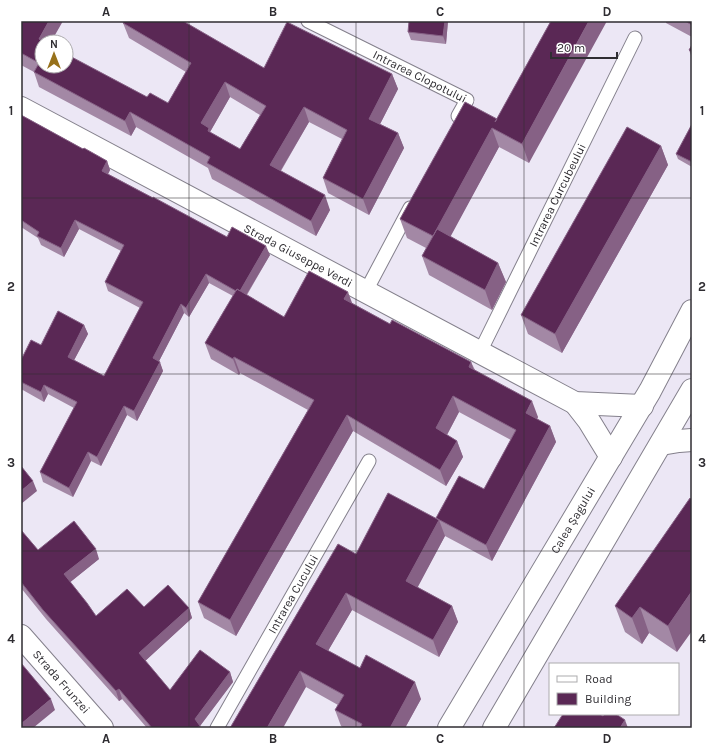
<svg xmlns="http://www.w3.org/2000/svg" width="713" height="749" font-family="Karla,sans-serif">
  <rect width="100%" height="100%" fill="#ece7f5"/>
  <g fill="none" stroke-linecap="round" stroke-linejoin="round">
    <g stroke="#84808c" stroke-width="15">
      <g id="service">
        <path id="s1" d="M308 21 467 100 458 116"/>
        <path d="M366 291 410 208"/>
        <path id="s2" d="M480 352 635 38"/>
        <path id="s3" d="M217 728 325 538 369 461"/>
      </g>
    </g>
    <g stroke="#84808c" stroke-width="24">
      <g id="minor">
        <path id="s4" d="M21 108 575 403 642 406"/>
        <path d="M575 403 589 421 611 457"/>
        <path d="M661 444 679 441 692 440"/>
        <path id="s5" d="M21 636 102 728"/>
      </g>
    </g>
    <g stroke="#84808c" stroke-width="24">
      <g id="primary">
        <path id="s6" d="M449 728 650 391 692 311"/>
        <path d="M494 728 692 390"/>
      </g>
    </g>
    <use href="#service" stroke="#fff" stroke-width="13"/>
    <use href="#minor" stroke="#fff" stroke-width="22"/>
    <use href="#primary" stroke="#fff" stroke-width="22"/>
  </g>
  <path fill="#a388a5" fill-rule="evenodd" d="M21 21 42 42 147 97 168 103 186 72 129 38 123 23 264 68 392 74 398 89 380 124 398 133 404 148 369 215 328 193 323 178 342 139 309 122 281 171 330 210 316 236 212 179 208 168 136 127 131 136 39 87 34 72 21 65ZM230 97 260 115 240 149 210 132Z
    M448 21 446 44 411 40 408 32Z
    M551 21 529 163 499 147 450 236 498 263 506 282 492 310 429 275 422 256 426 248 407 238 400 219 497 119Z
    M666 21H692V37L666 23Z
    M692 45V58L689 50Z
    M21 115 83 149 107 161 110 170 108 174 227 237 270 255 247 295 284 317 352 303 390 324 471 362 475 370 538 417 537 419 550 426 556 442 492 561 445 536 417 587 452 606 458 622 439 657 352 610 328 651 360 668 421 699 405 728H344L341 726 335 710 338 705 306 687 230 728 356 554 436 518 484 489 511 440 459 412 447 435 457 441 463 457 446 486 353 431 236 636 204 618 198 602 308 410 240 373 239 375 211 359 205 343 233 296 209 283 189 317 184 313 159 361 163 371 137 421 127 415 101 466 91 461 73 497 43 482 40 472 74 408 48 394 44 402 21 389V360L41 345 84 325 88 334 74 360 104 376 140 308 108 291 105 282 121 251 79 229 64 257 41 245 38 238 21 227Z
    M692 124V167L678 159 676 154Z
    M661 146 668 165 562 353 528 334 521 315Z
    M692 500 677 652 649 633 642 644 625 632 615 606Z
    M21 530 38 550 99 559 70 582 96 616 144 607 189 608 192 618 145 661 170 690 230 672 233 682 200 726 201 728H147L122 699 119 701 46 619 21 588Z"/>
  <path fill="#866185" d="M49 21H63L51 42H42L39 39Z
    M445 21H448L446 44 443 36Z
    M589 21H607L529 163 522 144Z
    M392 74 398 89 375 134 369 119Z
    M225 82 230 97 210 132 215 143 201 123Z
    M304 107 309 122 275 180 270 165Z
    M130 112 136 127 131 136 125 121Z
    M492 128 499 147 440 256 433 236Z
    M398 133 404 148 369 215 363 199Z
    M661 146 668 165 562 353 555 334Z
    M107 161 110 170 105 180 102 171Z
    M325 195 330 210 316 236 311 221Z
    M75 220 79 229 64 257 61 248Z
    M266 246 270 255 242 302 239 293Z
    M498 263 506 282 492 310 485 290Z
    M206 274 209 283 189 317 186 308Z
    M348 292 354 308 344 299Z
    M181 304 184 313 156 367 153 358Z
    M84 325 88 334 71 366 68 357Z
    M234 357 240 373 239 375 233 359Z
    M160 362 163 371 137 421 134 411Z
    M471 362 477 378 469 367Z
    M44 385 48 394 44 402 41 392Z
    M453 396 459 412 442 444 436 428Z
    M532 401 538 417 532 429 526 413Z
    M124 406 127 415 101 466 97 457Z
    M347 415 353 431 236 636 230 620Z
    M550 426 556 442 492 561 486 545Z
    M457 441 463 457 446 486 440 470Z
    M88 452 91 461 73 497 69 488Z
    M33 481 37 491 21 504V491Z
    M439 520 445 536 412 598 406 581Z
    M96 549 99 559 68 584 64 574Z
    M692 591V631L677 652 668 626Z
    M346 593 352 610 322 661 316 644Z
    M452 606 458 622 439 657 433 640Z
    M640 607 649 633 642 644 632 618Z
    M189 608 192 618 143 663 139 653Z
    M300 671 306 687 283 728H267Z
    M230 672 233 682 200 726 201 728H197L195 719Z
    M415 682 421 699 405 728H390Z
    M119 689 122 699 119 701 116 691Z
    M51 699 55 710 33 728H21V724Z
    M625 720 628 728H620Z"/>
  <path fill="#5a2855" stroke="#866185" fill-rule="evenodd" d="M21 21H49L39 39 44 42H42V66H66V54L147 97 150 93 168 103 191 63 123 23 124 21H183L264 68 287 22 392 74 369 119 398 133 363 199 323 178 347 130 304 107 270 165 325 195 311 221 207 163 210 157 130 112 125 121 34 72 39 63 21 53ZM225 82 266 106 240 149 208 131 209 128 201 123Z
    M409 21H445L443 36 408 32Z
    M551 21H589L522 144 492 128 433 236 400 219 465 102 497 119 495 122Z
    M685 21H692V25Z
    M692 45V52L689 50Z
    M21 115 83 149 84 148 107 161 102 171 153 198V197L227 237 232 227 266 246 240 291 237 289 236 291 206 274 186 308 181 304 153 358 160 362 134 411 124 406 97 457 88 452 69 488 40 472 77 402 44 385 41 392 21 382V360L31 340 41 345 58 311 84 325 68 357 104 376 143 302 105 282 124 245 75 220 61 248 37 236 39 232 21 220Z
    M692 124V162L676 154Z
    M627 127 661 146 555 334 521 315Z
    M437 229 498 263 485 290 422 256Z
    M309 271 348 292 344 299 390 324 392 320 471 362 469 367 532 401 526 413 550 426 486 545 436 518 459 476 484 489 516 430 453 396 436 428 457 441 440 470 347 415 230 620 198 602 314 400 234 357 233 359 205 343 237 289 284 317Z
    M21 466 33 481 21 491Z
    M388 493 439 520 406 581 452 606 433 640 346 593 316 644 360 668 366 655 415 682 390 728H360L362 724 335 710 344 695 300 671 267 728H230L338 544 356 554Z
    M690 498 692 500V591L668 626 640 607 632 618 615 606Z
    M74 521 96 549 64 574 87 603 96 616 127 589 144 607 168 585 189 608 139 653 170 690 200 650 230 672 195 719 200 726 197 728H152L119 689 116 691 43 610 21 582V530L38 550Z
    M21 663 51 699 21 724Z
    M563 714H600L603 716 604 714H616L625 720 620 728H554Z"/>
  <path fill="none" stroke="#2f2d32" stroke-width="1" stroke-opacity="0.55" d="M189 21V728M356 21V728M524 21V728M21 198H692M21 374H692M21 551H692"/>
  <g text-anchor="middle" dominant-baseline="central" stroke-width="4" stroke-linejoin="round" paint-order="stroke">
    <g font-size="12" fill="#2f2d32" stroke="#fff">
      <text stroke="none"><textPath href="#s1" startOffset="125">Intrarea Clopotului</textPath></text>
      <text stroke="none"><textPath href="#s2" startOffset="175">Intrarea Curcubeului</textPath></text>
      <text stroke="none"><textPath href="#s4" startOffset="314">Strada Giuseppe Verdi</textPath></text>
      <text stroke="none"><textPath href="#s6" startOffset="242">Calea Șagului</textPath></text>
      <text stroke="none"><textPath href="#s3" startOffset="154">Intrarea Cucului</textPath></text>
      <text stroke="none"><textPath href="#s5" startOffset="61">Strada Frunzei</textPath></text>
    </g>
  </g>
  <rect width="713" height="749" fill="none" stroke="#ffffff" stroke-width="44"/>
  <rect x="549" y="663" width="130" height="52" fill="#ffffff" stroke="#acabad"/>
  <rect x="557" y="676" width="20" height="6" fill="#ffffff" stroke="#acabad"/>
  <text x="585" y="683" font-size="12" fill="#2f2d32">Road</text>
  <rect x="557" y="693" width="20" height="12" fill="#5a2855" stroke="#acabad"/>
  <text x="585" y="703" font-size="12" fill="#2f2d32">Building</text>
  <g transform="translate(54 54)"><circle r="19" fill="#ffffff" stroke="#acabad"/>
  <path d="M0-3L7 15L0 10L-7 15Z" fill="#97711b"/>
  <text y="-6" font-size="11" font-weight="bold" text-anchor="middle" fill="#2f2d32">N</text>
  </g>
  <path d="M551 52v6h66v-6" fill="none" stroke="#2f2d32" stroke-width="2"/>
  <text x="557" y="52" font-size="12" fill="#2f2d32" stroke="#ffffff" stroke-width="3" paint-order="stroke">20 m</text>
  <rect x="22" y="22" width="669" height="705" fill="none" stroke="#2f2d32" stroke-width="1.5"/>
  <g font-size="13" text-anchor="middle" font-weight="bold" fill="#2f2d32">
    <text x="106" y="16">A</text>
    <text x="273" y="16">B</text>
    <text x="440" y="16">C</text>
    <text x="607" y="16">D</text>
    <text x="11" y="115">1</text>
    <text x="702" y="115">1</text>
    <text x="11" y="291">2</text>
    <text x="702" y="291">2</text>
    <text x="11" y="467">3</text>
    <text x="702" y="467">3</text>
    <text x="11" y="643">4</text>
    <text x="702" y="643">4</text>
    <text x="106" y="743">A</text>
    <text x="273" y="743">B</text>
    <text x="440" y="743">C</text>
    <text x="607" y="743">D</text>
  </g>
</svg>
